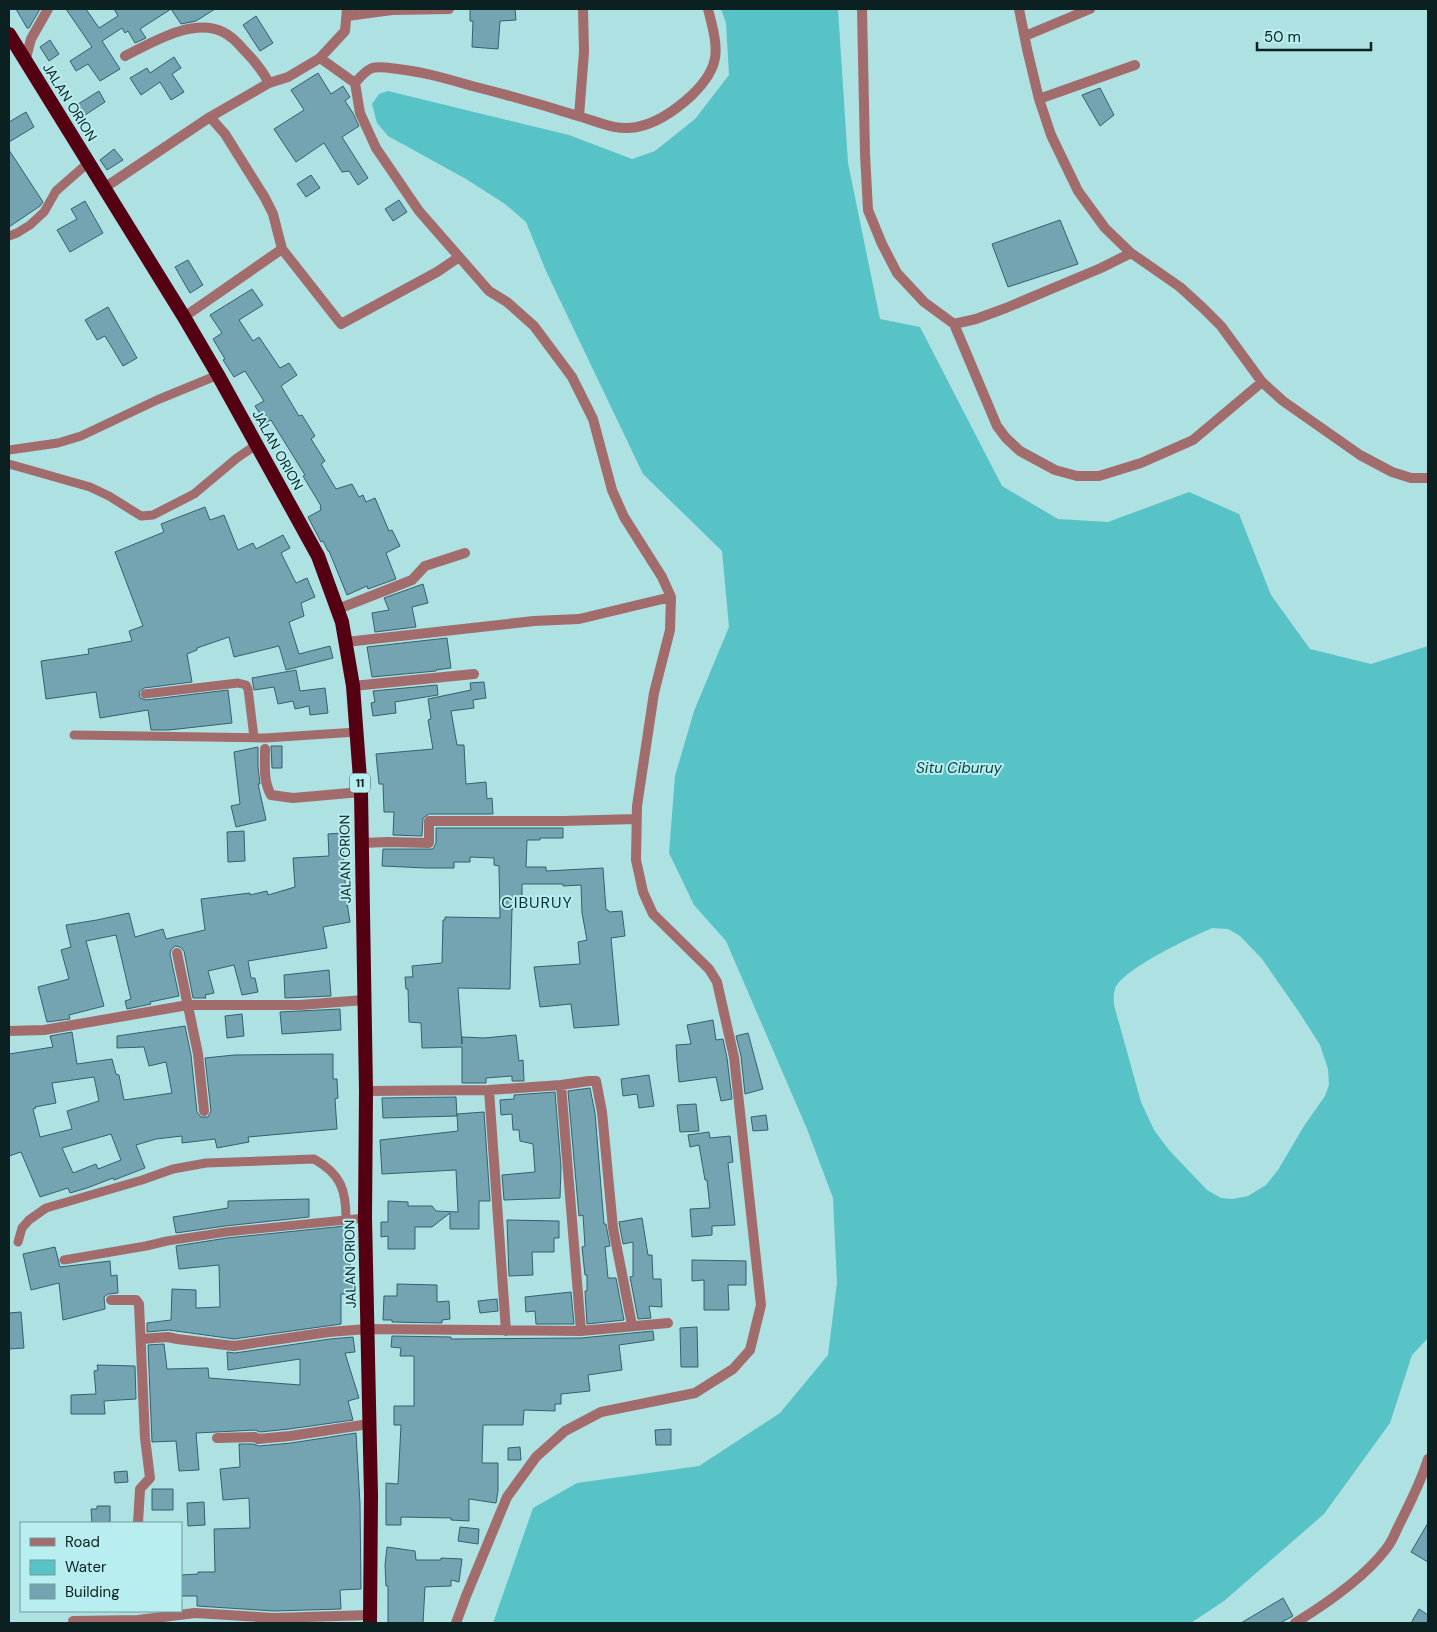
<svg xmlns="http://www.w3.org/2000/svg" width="1437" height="1632" font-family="'DM Sans',sans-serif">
  <rect width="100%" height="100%" fill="#ade1e2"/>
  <path fill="#58c3c6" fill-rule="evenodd" d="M721 9H838L848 163 880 319 920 327 1002 486 1058 519 1108 522 1189 492 1239 514 1271 595 1310 649 1371 664 1428 646V1338L1412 1355 1390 1423 1324 1514 1224 1601 1191 1623H493L533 1508 577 1483 699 1466 780 1413 828 1355 837 1283 833 1198 807 1129 726 941 694 905 669 853 675 776 694 711 729 627 722 551 643 474 546 271 526 222 505 204 466 179 388 136 377 123 372 104 379 94 388 91 569 135 632 159 655 151 695 119 729 75 726 23ZM1212 928 1228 929 1240 936 1262 959 1299 1012 1320 1045 1328 1069 1329 1085 1325 1096 1304 1126 1278 1170 1266 1185 1248 1196 1232 1199 1221 1198 1207 1190 1169 1150 1154 1130 1141 1102 1114 1005C1114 1000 1113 994 1115 989 1122 969 1192 937 1212 928Z"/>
  <path fill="#74a3b1" stroke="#33616d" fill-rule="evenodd" d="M16 9H40L29 28H27Z
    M66 9H86L99 28 118 16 114 9H215L196 21 181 24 171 9 140 29 146 38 135 43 128 31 125 33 122 28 102 41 120 69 100 81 88 64 76 71 70 61 92 47Z
    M470 9H515L516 20 500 21 498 49 472 47 473 21H470Z
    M256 16 273 43 260 51 243 25Z
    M50 40 59 54 49 61 40 47Z
    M174 57 181 68 172 74 184 92 171 100 160 82 141 95 130 78 147 68 150 73Z
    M318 73 331 94 343 86 350 97 345 101 353 113 359 126 342 137 368 178 358 185 349 171 342 172 324 143 296 162 274 129 304 110 291 90Z
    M1100 88 1114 115 1100 126 1082 95Z
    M99 91 105 102 82 117 75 106Z
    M26 112 34 127 9 142V122Z
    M114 149 123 160 107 170 100 160Z
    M9 150 43 202 40 206 9 227Z
    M311 175 320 188 306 197 297 184Z
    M399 200 407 212 393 221 385 209Z
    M85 201 103 233 70 252 57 230 77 219 71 209Z
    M1060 220 1078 264 1008 287 992 244Z
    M188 260 203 285 190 293 175 267Z
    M252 289 263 305 239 320 253 341 259 337 280 368 289 363 297 375 281 386 299 416 302 415 315 436 311 439 325 461 321 464 336 489 352 484 359 497 363 495 366 502 375 498 389 531 392 530 400 546 386 553 396 579 368 589 367 586 347 595 329 551H328L323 541 321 542 308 517 321 510 320 507 321 506 303 476 305 475 271 420 266 423 255 406 264 401 245 371 234 377 223 360 225 359 213 339 222 333 210 315Z
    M108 307 137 358 123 366 105 336 97 340 85 320Z
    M205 507 210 520 224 515 238 550 253 543 256 549 283 535 290 548 281 553 296 583 307 578 315 597 301 603 304 616 289 622 299 654 330 646 333 658 286 670 279 646 234 657 229 637 197 648V650L187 654 192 682 144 688 139 692 140 698 146 700 228 690 232 723 169 730H151L148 710 100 718 96 692 46 699 41 661 89 654 88 649 132 641 129 631 143 626 115 552 164 532 161 524Z
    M423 584 428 603 412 607 416 627 375 632 372 613 389 610 384 598Z
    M447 638 451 668 436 670V671L372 677 367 647Z
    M296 670 300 691 325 688 328 713 310 715 309 706 295 709 293 701 278 704 274 687 254 690 252 678Z
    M484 682 486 698 473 700 474 708 451 711 457 745H464L466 784 486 782 487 799 492 798 493 814H429L423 818 422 836 393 835 394 812H384L383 784H379L376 754 433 749 428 720 431 719 428 699 471 690 470 683Z
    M437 685 438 695 395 702 396 713 373 716 371 703 375 702 373 691Z
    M271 746H282V768H272Z
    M258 747V767L260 784H258L266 820 236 827 231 806 240 804 234 752Z
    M436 828H563V838H540V840H527L526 867H546V871L603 868 606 910H608L609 912 622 911 625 936 611 938 619 1025 574 1028 571 1004 540 1007 534 967 580 964 578 942 587 940 582 913 581 885 563 886V884H522V909H512L510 989 458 988 462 1044V1037L484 1038 516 1035 519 1061 523 1060 524 1081H512V1076L486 1078V1083H462V1047L422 1048 421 1023 409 1022 408 989H406L405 977H413L412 966 442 963 443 920H445V917L500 918 499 866 494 865V858L470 857V862H454V868H426L382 866 383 849H433L436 843Z
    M244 831 245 861 228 862 227 832Z
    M342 833 346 897 350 922 323 927 327 948 248 961 251 978H255L258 992 242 995 234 965 208 971 214 993 205 995 206 998H193L184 951 180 947 175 946 171 950 170 954 179 996 150 1002 151 1004 127 1009 125 1001 131 999 116 935 86 941 104 1006 69 1015 70 1019 47 1022 38 987 69 979 61 950 71 947 66 925 97 920 129 913 135 937 163 929 166 939 205 930 201 899 250 893V895L267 891 268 895 295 887 293 858 329 856 328 834Z
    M329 970 331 996 285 998 284 975Z
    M340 1009 341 1030 282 1034 280 1012Z
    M242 1014 244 1036 227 1038 225 1016Z
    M713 1020 716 1040 723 1039 727 1058 732 1099 721 1101 716 1077 679 1082 677 1061 676 1045 691 1044 687 1025Z
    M185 1026 191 1055 197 1112 201 1117H208L211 1111 205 1058 234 1055 333 1054V1079H337L338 1098 335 1099 337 1129 248 1137 249 1142 217 1148 215 1139 182 1143V1136L156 1139 136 1145 145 1168 114 1180 113 1178 87 1188 70 1193 68 1188 40 1197 21 1152 9 1156V1054L53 1047 50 1036 72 1032 77 1064 112 1059 116 1074 119 1075 124 1100 152 1096 172 1093 166 1062 149 1066 144 1047 117 1048V1036ZM94 1077 99 1101 67 1111 72 1129 40 1137 33 1109 36 1108 35 1107 56 1103 52 1083ZM111 1134 121 1160 98 1169 96 1164 73 1173 62 1148Z
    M748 1033 763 1089 745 1094 741 1056 736 1036Z
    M649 1075 654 1106 639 1108 637 1094 623 1096 621 1079Z
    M590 1088 595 1113 604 1224H606L610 1246 605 1247 608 1278H616L624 1320 587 1324 585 1291H587V1275H585L582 1247 585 1246 583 1215 579 1216 568 1091Z
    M555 1092 561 1167 560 1198 504 1200 502 1175 535 1172 533 1144 520 1141 519 1130H513L512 1114 501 1115 500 1100 514 1099V1095Z
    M456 1097 457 1116 383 1118 382 1098Z
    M696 1104 699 1131 680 1132 677 1105Z
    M484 1112 490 1201H479V1229H450V1213L432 1227H415V1249H388V1236L381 1237V1222H388V1201L408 1202V1206H432L436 1211 458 1212 456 1170 382 1174 380 1140 458 1131 457 1114Z
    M766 1115 768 1130 753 1131 751 1117Z
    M709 1132 710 1138 730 1136 733 1162 728 1163 735 1225 712 1226V1235L692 1237 690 1209 710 1208 707 1180H705L699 1145 690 1147 688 1135Z
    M309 1199V1217L225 1226 176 1233 173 1217 228 1208V1201Z
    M642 1218 648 1255H652L653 1279H661L662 1307 649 1306 651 1318 638 1319 630 1277 633 1276V1242L623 1244 619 1222Z
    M507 1220 559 1221V1238H554V1252H532L533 1275 509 1276Z
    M345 1226 347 1263H350L351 1278H353V1294H341V1324L234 1339 169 1330 147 1332V1323L171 1320 172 1289 196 1290V1308L220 1307 219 1265 179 1269 176 1246 227 1238Z
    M55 1247 60 1267 110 1261 111 1276 117 1275 118 1293 108 1294 104 1297 105 1309 63 1320 59 1283 31 1290 23 1254Z
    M692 1260 746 1261V1285H728L729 1310H704V1280L692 1281Z
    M397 1284 437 1285V1302L449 1301 450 1319 442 1320V1323L392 1322V1320H383L384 1296H397Z
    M571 1292 574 1324H536L535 1311 526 1312 525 1297Z
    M497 1299 498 1311 480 1313 478 1301Z
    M21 1312 24 1348 9 1349V1313Z
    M697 1327 698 1367H681L680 1328Z
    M653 1331 654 1340 619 1345 622 1370 588 1375 590 1391 561 1394V1404H555V1411L524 1410 523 1425H483L482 1463H498V1491L496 1503 469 1499V1521L451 1520V1518L401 1517V1525H386V1483L398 1484 401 1425H394V1406H414V1356H400L401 1348 391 1347 392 1336 451 1337V1339L581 1338Z
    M353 1337 355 1352 345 1353 359 1398 348 1401 353 1420 289 1429 260 1432 255 1430 196 1433 199 1470 179 1471 176 1441 152 1442 148 1345 164 1344 167 1369 208 1368 209 1378 300 1385V1359L228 1370 227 1352 235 1353 330 1339Z
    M97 1365 135 1366 136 1399 104 1401 105 1414H71V1395L96 1394 94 1371 98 1370Z
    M671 1429V1445H656L655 1430Z
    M356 1433 360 1504 361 1589 340 1590 341 1609 274 1611 197 1606V1596H181V1575L198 1574V1572H215L214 1529 250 1528 249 1498 223 1500 220 1469 240 1467 239 1444H253L259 1446 291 1443Z
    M520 1447 521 1460H508V1448Z
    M127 1471 128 1482 115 1483 114 1472Z
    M152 1489H173V1510H152Z
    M204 1502 205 1525 188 1526 187 1503Z
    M97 1506H110V1523H92L91 1509H97Z
    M1428 1523V1562L1411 1552Z
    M460 1527 479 1529 478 1544 458 1541Z
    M387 1547 415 1551 416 1560H441V1558L462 1559 459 1582 451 1580V1586L425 1587 423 1623H388V1586H386L385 1565Z
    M1283 1598 1293 1616 1280 1623H1241Z
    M1419 1609 1428 1615V1623H1411Z"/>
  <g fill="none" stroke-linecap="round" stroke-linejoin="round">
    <path stroke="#a26b6c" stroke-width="9" d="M9 236 17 233 30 225 44 212 56 191 89 162
      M9 450 58 443 81 436 157 400 218 375
      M9 464 90 487 109 496 141 516 153 515 194 494 237 458 256 445
      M145 694 238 683 246 685 248 689 254 737
      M74 735 265 738 357 732
      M18 1242 22 1228 29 1220 46 1208 142 1180 173 1169 206 1163 314 1159C341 1174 346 1190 346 1219
      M64 1260 146 1246 167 1241 226 1232 365 1218"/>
    <path stroke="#a26b6c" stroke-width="10" d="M862 9 865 154 868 210 882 244 897 273 924 302 954 324 976 319 1006 308 1101 268 1131 253
      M1019 9 1027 49 1039 99 1051 135 1078 191 1105 228 1131 253 1180 287 1203 308 1221 326 1262 382 1283 401 1360 455 1392 472 1411 478H1428
      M347 16 392 10 449 9
      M1025 36 1090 9
      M125 56C151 43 193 17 223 32 231 36 238 43 243 49 254 60 262 70 269 83
      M320 58 355 83 360 113 376 148 419 211 489 291 507 302 534 326 572 377 593 419 612 490 624 517 662 577 671 597 670 630 654 693 637 806 636 860 643 892 653 914 709 969 717 982 734 1057 761 1305 750 1350 733 1369 695 1393 601 1412 565 1431 536 1457 507 1497 466 1596 456 1623
      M25 62 31 39 48 9
      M355 83C360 77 365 71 372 68 380 66 390 68 398 69 424 72 448 79 472 86 508 95 543 105 578 116 599 122 615 131 637 127 657 123 677 109 692 95 723 65 718 48 708 9
      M1039 99 1135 65
      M579 116 584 52 583 9
      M210 117 225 134 265 198 273 214 282 249 341 324 437 272 459 257
      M104 188 210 117 269 83 288 77 320 58 345 31 347 9
      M184 317 282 249
      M954 324 997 426 1006 438 1020 451 1055 470 1077 476H1099L1141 463 1193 440 1262 382
      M338 609 412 580 425 566 465 553
      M346 642 534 621 579 619 671 597
      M353 686 474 674
      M265 749C265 765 263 781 271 795L293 798 361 792
      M361 843 388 842 429 843V821H563L636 819
      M177 953 198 1054 204 1111
      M9 1031 44 1030 188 1005H300L364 1000
      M561 1085 581 1331
      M489 1090 506 1331
      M366 1091 489 1090 561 1085 589 1081H596L602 1112 613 1228 632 1325
      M111 1300H136L139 1304 145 1438 150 1478 140 1489 138 1523
      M141 1339 168 1337 177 1339 234 1346 329 1332 367 1329 581 1331 668 1323
      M217 1438 255 1437 258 1439 290 1436 369 1424
      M73 1621 138 1620 195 1613 274 1618 370 1615
      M1295 1623C1326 1604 1364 1578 1386 1549 1392 1542 1395 1533 1399 1525 1410 1503 1421 1482 1428 1459"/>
    <path stroke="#540012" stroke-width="14" d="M9 34 184 317 218 375 318 556 342 622 353 686 361 792 366 1091 365 1218 371 1495 370 1623"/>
  </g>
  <g text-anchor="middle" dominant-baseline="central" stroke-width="4" stroke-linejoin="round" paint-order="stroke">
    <rect fill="#b9eef0" stroke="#3f5e5e" stroke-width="1" x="350" y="773.5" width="20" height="19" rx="4"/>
    <g font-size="12" font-weight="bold" fill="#0b2020">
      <text x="360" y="783">11</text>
    </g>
    <g font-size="14" fill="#0b2020" stroke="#b9eef0">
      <text transform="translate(70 102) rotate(58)">JALAN ORION</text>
      <text transform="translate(278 450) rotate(61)">JALAN ORION</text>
      <text transform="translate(345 859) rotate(-91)">JALAN ORION</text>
      <text transform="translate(350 1264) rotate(-91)">JALAN ORION</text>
    </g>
    <g font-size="15" font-style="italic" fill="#083c3e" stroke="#b9eef0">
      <text x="959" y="768">Situ Ciburuy</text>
    </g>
    <g font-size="16" letter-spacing="1" fill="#093133" stroke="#b9eef0">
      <text x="537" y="902">CIBURUY</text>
    </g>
  </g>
  <rect width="1437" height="1632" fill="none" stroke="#0b2020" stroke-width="20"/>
  <rect x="20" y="1522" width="162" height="90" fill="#b9eef0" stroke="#739c9d"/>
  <rect x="30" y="1538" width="25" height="8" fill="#a26b6c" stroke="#739c9d"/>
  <text x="65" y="1547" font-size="15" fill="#0b2020">Road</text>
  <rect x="30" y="1560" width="25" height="15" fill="#58c3c6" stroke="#739c9d"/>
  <text x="65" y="1572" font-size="15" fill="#0b2020">Water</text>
  <rect x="30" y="1584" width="25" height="15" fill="#74a3b1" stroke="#739c9d"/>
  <text x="65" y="1597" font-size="15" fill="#0b2020">Building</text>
  <path d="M1257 42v8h114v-8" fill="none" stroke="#0b2020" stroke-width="2.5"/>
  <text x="1264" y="42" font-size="15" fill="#0b2020" stroke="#b9eef0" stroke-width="4" paint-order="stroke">50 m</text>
</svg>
